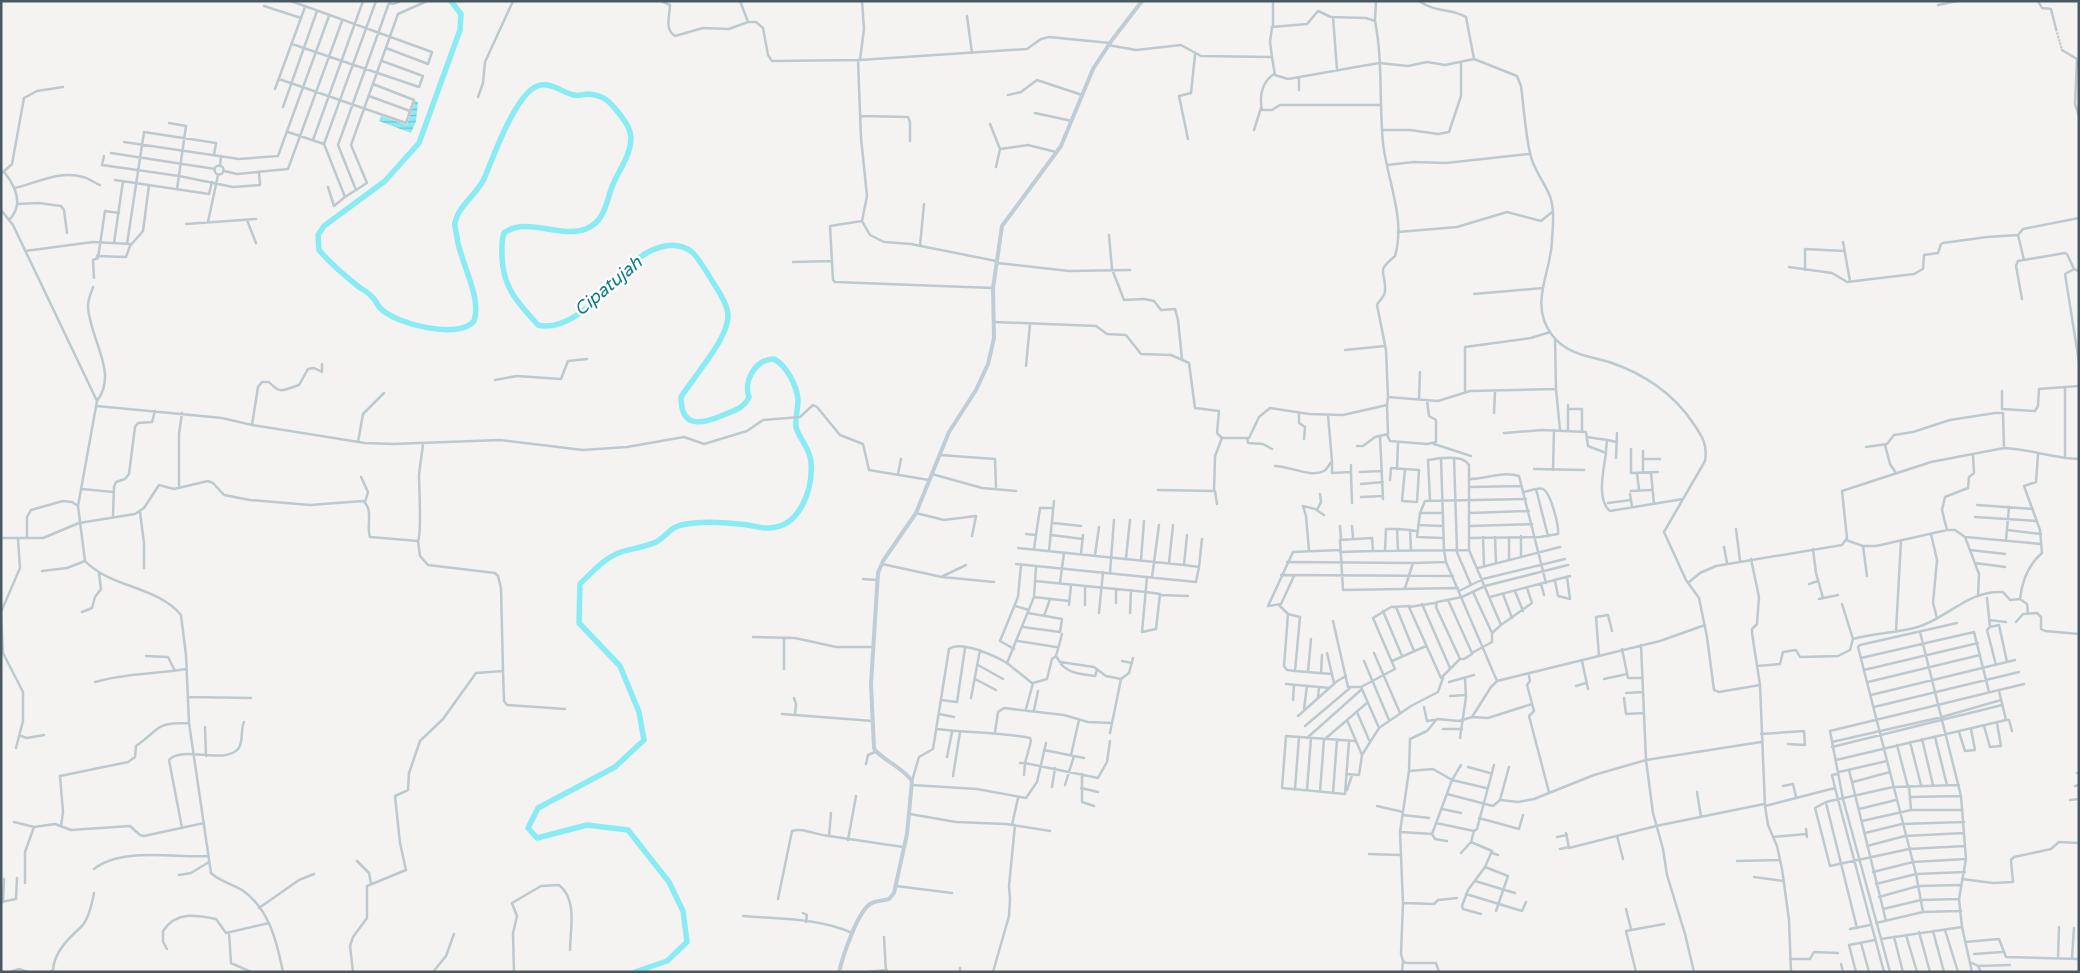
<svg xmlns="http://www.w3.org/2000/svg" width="2080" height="973" font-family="'Varela Round',sans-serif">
  <defs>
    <pattern id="water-rules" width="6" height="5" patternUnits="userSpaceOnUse" patternTransform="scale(1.25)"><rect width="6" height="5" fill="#89ebf4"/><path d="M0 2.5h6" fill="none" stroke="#72c1c9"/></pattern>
  </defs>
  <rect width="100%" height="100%" fill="#f5f2f2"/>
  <path fill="url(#water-rules)" d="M415 101 418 102 416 121 411 133 379 121 381 116 407 125Z"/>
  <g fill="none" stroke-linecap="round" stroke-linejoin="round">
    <path stroke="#89ebf4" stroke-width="5.5" d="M451 1 461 14 460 30 419 143 385 181 324 226 318 235 319 250C330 263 345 276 359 287 363 290 368 292 371 296 375 299 377 304 380 308 395 324 459 340 474 321 482 297 461 264 457 238 457 234 454 227 455 223 458 206 477 194 484 179 493 158 517 88 541 85 553 83 563 93 574 95 578 96 584 94 589 94 605 95 612 104 621 116 626 123 630 128 631 137 631 154 621 167 614 182 606 199 607 220 586 229 561 239 526 216 504 233 501 241 502 249 502 257 503 288 518 303 538 325 564 332 595 302 613 286 620 280 624 271 630 265 647 250 672 237 692 252 699 258 710 278 716 287 720 293 728 307 728 315 729 338 694 376 681 397 681 427 699 425 721 416 732 411 744 409 749 397 743 382 755 359 774 359 787 366 797 386 798 400 798 409 795 418 796 427 799 439 810 448 811 462 813 488 801 527 769 528 760 529 749 524 739 524 722 522 703 521 686 524 669 527 670 533 658 541 647 547 633 548 621 552 604 558 592 572 580 584L579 623 620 666 639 712 644 740 615 767 538 808 528 828 537 838 587 825 628 830 669 882 683 911 687 942 667 961 635 972"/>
    <path stroke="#caccce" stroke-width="2.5" stroke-dasharray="2.5 1" stroke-linecap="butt" d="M2056 29 2062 50"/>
    <path stroke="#bcc9cf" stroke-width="2.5" d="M291 1 432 52 428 64 386 48
      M661 1 670 5C670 15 664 29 675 36L703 28 729 29 748 22
      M740 1 748 22H756L763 28 768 55 772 61 860 60 1027 49 1041 39 1049 37 1110 43
      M1419 1C1436 13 1451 8 1466 17L1474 59
      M2038 1 2042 8 2051 9 2056 29
      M1938 5 1957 1
      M264 6 301 18
      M967 16 972 53
      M1333 17 1337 70
      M1375 20 1376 1
      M1273 27V1
      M292 44 419 87 423 76 382 61
      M1108 45 1136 50 1181 45 1201 56 1272 57 1275 75 1288 79 1379 63 1408 66 1427 62 1445 65 1474 59 1517 76 1521 86C1524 108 1525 131 1530 153 1533 169 1543 180 1549 194 1555 207 1553 226 1552 239 1552 272 1528 303 1552 335 1567 355 1590 356 1612 363 1644 374 1674 394 1693 423 1702 436 1708 445 1705 461L1664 532 1686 580 1699 598 1707 637 1714 690 1719 692 1760 685
      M2062 50 2077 59 2075 104 2079 116
      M1272 57 1270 42 1272 27 1307 24 1318 11 1331 17 1366 18 1375 21C1383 61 1379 102 1383 143 1387 180 1406 218 1395 256 1375 273 1386 269 1385 291 1385 297 1379 300 1377 305L1386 350 1388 397
      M858 60 861 138 867 196 862 221 870 235 884 242 911 244 996 261
      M860 60 864 29 862 1
      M1274 74C1262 82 1259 96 1262 110H1272L1280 105H1380
      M1299 78V90
      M279 79 406 123 414 100 373 84
      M275 89 305 7
      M1008 95 1021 92 1037 80 1082 95
      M369 96 410 111
      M478 97 483 83 485 62 513 1
      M283 107 317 11
      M1035 113 1072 121
      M861 116 908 117 910 122V141
      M169 123 186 126 177 189
      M990 124 1000 149 996 167
      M1254 130 1261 108
      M1383 130H1410L1438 134 1449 132 1461 96V63
      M288 132 324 144
      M1188 139 1179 96 1191 93 1195 55
      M313 140 363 1
      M124 142 239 159 278 156 329 16
      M1000 149 1028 145 1056 152
      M111 153 215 169
      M104 156 102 165 179 176 233 187 260 185 259 172
      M1387 165 1414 162 1446 163 1529 154
      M214.5 170a4.5 4.5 0 1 1 9 0a4.5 4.5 0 1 1-9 0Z
      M220 166 221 156
      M224 171 237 174 288 169 342 21
      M5 173C15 186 24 204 10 219
      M1 174 12 164 24 98 37 91 63 87
      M115 180 209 194 212 182
      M328 187 334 206 345 197 324 144 376 1
      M15 188C36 183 60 170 83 177 89 178 94 183 100 185
      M356 190 338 145 389 3 393 4 401 1
      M345 197 367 183 351 145 398 14 427 1
      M17 204 39 203 61 206 64 210 67 233
      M1 210 13 225 97 401 78 506 85 561C111 588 157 586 181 615L186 655 189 723 211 873C219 881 232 884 242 890 269 908 277 942 283 972
      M247 220 256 243
      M862 221 830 226 833 280 835 282 993 288
      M208 222 218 175
      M186 224 256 219
      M1398 232 1457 227 1507 212 1541 221 1552 212
      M1109 235 1112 269 1124 300 1144 299 1154 301 1161 310 1175 309 1178 320 1182 359
      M1843 242 1850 281
      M114 243 123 181
      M127 244 144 132 216 143 214 155
      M920 246 924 204
      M25 251 93 242 131 244
      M97 256 126 257 130 246 143 231 149 185
      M2024 260 2018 235 2023 229 2079 218
      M793 262 832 261
      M997 263 1069 271 1130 270
      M1789 267 1832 273 1847 282 1914 274 1923 269 1924 255 1938 253 1941 244 1943 243 1987 237 2018 235
      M2074 269 2065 274 2079 362
      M1805 270V249L1844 251
      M94 278 93 260 98 258 105 211 119 213
      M93 287C91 293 88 299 88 306 89 338 119 373 97 401
      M1474 294 1543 288
      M2022 299 2016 266 2018 261 2065 253 2067 254 2074 269 2079 271
      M994 322 1096 326 1107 334 1126 335 1141 354 1171 355 1189 363 1195 408 1219 411 1217 433 1222 438H1249L1259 417 1270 408 1309 414 1343 415 1387 405 1388 397 1438 401 1470 391 1556 389 1555 339
      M1345 350 1385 346
      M1026 366 1030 324
      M495 380 517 376 561 379 568 361 587 359
      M1556 389 1560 430
      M1465 391V347L1531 338 1550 332
      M2002 391V409
      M1419 399 1420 372
      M97 406 222 418 252 425 365 443 393 444 500 440 583 450 627 447 684 437 704 444 747 431 763 420 800 417 813 405 817 407 840 435 863 444 869 470 929 480
      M1568 409H1582V431
      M2002 409 2035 411 2038 406 2039 389 2065 387
      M1299 413V423L1305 427 1304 439
      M1494 413 1495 392
      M252 425 258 387 262 382H269C281 395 283 390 299 385L308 369 314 368 322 372V364
      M1568 431V405
      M1504 433 1542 430 1586 432 1588 446 1606 453C1604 468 1596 500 1610 511L1683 499
      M1387 435 1390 441 1427 444 1436 442V420L1429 416 1427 400
      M1380 436 1383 499
      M1587 437 1607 440 1606 451
      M1247 438 1248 443 1263 444 1272 449
      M1607 440 1617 442
      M358 442 363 414 384 393
      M1434 444 1471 456
      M1885 445 1890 464 1896 473
      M1357 446H1363L1375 437 1388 434 1387 405
      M1866 447 1887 444 1894 435 1913 432 1950 420 1995 413H2003L2004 448
      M1631 449V473L1658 472
      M1643 451V473
      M940 455 995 459 996 487
      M1454 458 1457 550
      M1616 458 1617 433
      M2065 458V387L2079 386
      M1643 459H1660
      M1332 461V473L1351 472 1352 503
      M1351 465V472
      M1275 466C1289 466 1311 478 1324 471 1328 469 1329 464 1332 461L1328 415
      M1397 469 1398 443
      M1534 469 1584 470
      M1553 470 1554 430
      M1360 472 1382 471
      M1637 473 1639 490
      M1651 473 1654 504
      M898 474 901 459
      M932 474 982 488 1016 491
      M361 477 368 492 365 502
      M1470 479C1486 479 1501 471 1519 476L1546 583
      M1390 480 1391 468 1419 470 1417 502 1402 501 1405 469
      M1361 484 1383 482
      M1470 487 1522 486
      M179 488V434L182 413
      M82 489 113 492
      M1536 489 1548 536
      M1158 490 1214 491 1215 456 1222 438
      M1215 491 1217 504
      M1631 491 1651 490
      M1630 494 1632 507
      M1361 497 1383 496
      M1430 500 1428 460 1441 458
      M1608 503 1631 500
      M1977 505 2033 509
      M1317 510 1321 502 1320 494
      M140 512 144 543V568
      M916 513 944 520 976 516 972 536
      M1420 513H1443
      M1470 513 1529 511
      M113 516 114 487 116 482 125 479 129 474 135 427 138 423 152 422 155 411
      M1975 517 2037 521
      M1053 523 1081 526
      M1418 525 1443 526
      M1340 526 1341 539
      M1352 526 1353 538
      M1471 526 1532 524
      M1736 529 1740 561
      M1947 530 1942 510 1945 497 1968 488 1969 477 1974 473 1973 455
      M2007 530 2041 534
      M1026 534 1036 535
      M1931 534 1937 560 1933 603 1937 618
      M1051 535 1083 539
      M1521 536V556
      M1483 537 1484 566
      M1495 537 1496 562
      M1509 537V559
      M1965 537 2041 544
      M1 538H43L79 523 135 514 144 508 159 485 174 489 208 481 213 483 224 495 250 500 310 505 363 501C374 509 366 526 370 537L418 541C422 533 419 488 419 475 420 465 422 454 423 444
      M27 538V517L31 510 63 501 72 502 78 506
      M1443 538 1417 537 1420 513 1425 501 1526 499
      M1470 538 1540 537 1558 534C1559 526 1551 493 1543 489 1539 487 1529 491 1524 492
      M1846 540 1863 546H1876L1947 530H1955L1965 537 1979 574 1978 596
      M2006 540 2009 507
      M1863 546 1867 576
      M1724 547 1727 563
      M1034 549 1040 508H1053
      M1813 549 1816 573 1823 598
      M1385 550 1386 529H1397
      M1398 550 1397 529 1410 530
      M1411 550 1410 530 1416 531
      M1456 550 1471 585
      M1970 550 2005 554
      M1049 551 1054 501
      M1309 551 1306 516 1303 506 1315 509 1324 515
      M1340 552 1373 551
      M1081 554 1083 535
      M1095 555 1099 527
      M1126 558 1130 520
      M1751 559 1759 597 1757 624 1752 629V633L1760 685 1765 806 1768 825 1777 846 1782 869 1789 920 1791 972
      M1141 560 1144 521
      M1287 562 1413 563
      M1169 563 1173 525
      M1975 563 2005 567
      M882 564 942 577 994 582
      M1016 564 1196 582 1199 567 1184 565 1018 548
      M1184 565 1187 535
      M1199 567 1202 539
      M1478 568 1560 547
      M42 571 67 568 85 561
      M1110 573 1114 520
      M1281 575 1453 576
      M943 576 966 565
      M1294 576 1281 604 1268 606 1293 552 1340 550
      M1152 577 1159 525
      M863 579 877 580
      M1035 581 1146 592 1160 594 1156 629 1142 632 1147 577
      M1555 581 1558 596 1570 599 1567 577
      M1060 583 1064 553
      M1688 583 1700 573 1716 566 1842 545 1847 538 1842 491 1931 462 2004 448C2029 449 2053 458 2079 459
      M1541 584 1544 595
      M1809 584 1818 581
      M1405 588 1413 563 1446 562
      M1458 588 1343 590 1340 540 1372 538 1373 551 1469 550
      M1459 591 1483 579 1565 559
      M1515 591 1523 611
      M1473 592 1492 633
      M1503 594 1512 618
      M1160 595 1188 596
      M1034 597 1069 601
      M1490 597 1570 576
      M1987 598 1990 627 1987 630 1996 665
      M1819 599 1838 595
      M2020 599C2022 581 2029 564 2042 553L2040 530 2024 486 2036 482 2038 455
      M1448 600 1472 653 1492 642V633L1501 625 1469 550V465C1463 456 1451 458 1441 458L1444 550 1446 562 1497 681
      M1116 603V589
      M1435 603 1409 607 1441 678 1460 659
      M1422 604 1450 668
      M1842 604 1853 639
      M1069 605 1071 585
      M1085 605V586
      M1279 605 1288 614
      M1015 606 1029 610
      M1410 606 1391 607 1373 618 1395 669 1361 687 1379 728 1411 706 1438 692 1443 678
      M1396 607 1414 651
      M1383 611 1402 656
      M1 612 20 568 18 539
      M82 612 92 608 95 597 101 589 99 573
      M1099 613 1103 572
      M1130 613 1131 590
      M1288 614 1300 617 1295 671 1287 670 1284 666Z
      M1 615 3 653 23 692V721L16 748
      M1044 616 1050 599
      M1989 620 2006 622
      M1333 621 1348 687H1361
      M2016 622 2023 614 2037 613 2041 617V629L2045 631 2079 634
      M1501 625 1532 603 1527 588
      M1023 627 1060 632 1062 619 1028 613
      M1990 627 1999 625 2007 662
      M1896 631 1901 541
      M1920 632 1961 796 1966 859 1959 899 1962 927
      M1062 634 1056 656 1060 662 1094 667 1106 676 1121 679 1129 673 1133 658
      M753 637 795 638 836 647H873
      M1000 641 1018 597 1021 565
      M1000 641 1014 649
      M1018 641 1056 647
      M1641 645 1646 760 1653 813 1663 849 1667 875 1685 934 1694 972
      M1622 649 1628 678H1641
      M1327 653 1334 683 1346 676
      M1374 653 1400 713
      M1472 654 1464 659H1460L1436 607 1437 602 1462 597 1485 586 1568 565
      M146 656 168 657 175 671
      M1599 656 1596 617 1608 615 1612 631
      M1861 658 1974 632 1989 692
      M1122 661 1132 663
      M1364 661 1389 720
      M1392 661 1426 646
      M1582 661 1588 689
      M1007 663 1032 683
      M1061 664C1070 674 1082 674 1095 676L1097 670
      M978 665 1003 679
      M1757 666 1780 664 1783 652 1796 650 1800 657 1838 656 1850 650 1853 639C1874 633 1897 633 1918 627 1948 618 1968 590 2003 592L2010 600 2020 599 2027 604 2028 613
      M784 669V638
      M1864 670 1978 643
      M503 671 504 701 507 705 565 709
      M1295 671 1332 674
      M1308 672 1311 639
      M1321 673 1322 655
      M1529 676 1530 681 1527 685 1534 711 1529 716 1549 792
      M975 679 996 690
      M1604 679 1627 674
      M95 682C125 673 156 674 186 669
      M1449 682 1474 675
      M1868 682 1980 655
      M1286 684 1330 688
      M1576 686 1586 683
      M1999 691 2006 720
      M1626 693 1643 692
      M1871 695 2015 660
      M1450 696 1466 695
      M188 697 251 698
      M794 698 796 704 795 715
      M971 698 980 650
      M1318 698 1319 687
      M1624 698 1626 714 1644 713
      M941 700 957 702 965 648
      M1293 700 1294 685
      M1424 707 1427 721 1434 720
      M1874 707 2019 672
      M1026 709 1033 683 1047 679 1052 659 1056 656
      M1304 709 1307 686
      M1034 710 1038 691
      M1357 712 1369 740
      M782 714 873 721
      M939 714 954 717
      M1298 716 1335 683
      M1472 717 1488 718 1532 704
      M1347 720 1362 755
      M1305 726 1350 688
      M1984 726 1990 747 2001 746 1997 723
      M205 727 206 756
      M937 729C968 733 999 732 1030 738L1031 741 1025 763 1098 778 1107 762 1110 741
      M1443 729H1462
      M995 732 998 712 1004 708 1064 715 1088 722 1112 723
      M1959 732 1965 751 1975 750 1971 729
      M1110 733 1121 679
      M1761 734 1804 731 1805 745 1788 744
      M21 736 27 738 44 735
      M1935 737 1947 785
      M1307 738 1362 689
      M1460 738 1466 697 1465 679
      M1325 739 1368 702
      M1922 739 1933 785
      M1349 741 1345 794 1282 788 1286 736C1310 738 1333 739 1356 741
      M1832 742 1942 717 2001 700
      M1910 742 1921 785
      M1897 745 1908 787
      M1832 747 2002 705
      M1044 750 1074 756 1065 785
      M1071 755 1079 720
      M1074 756 1084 758
      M947 757 952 732
      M1836 760 2006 720H2009L2012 731
      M1020 763H1025L1024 775
      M866 764 868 755 875 752
      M1468 767 1490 773
      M1849 770 1886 921
      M1409 771 1433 769 1452 780 1461 765
      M1839 772 1887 761
      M2077 773H2079
      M1082 774V802L1094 806
      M1347 774 1359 775 1362 755 1379 728
      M1837 774 1832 775 1835 788 1884 972
      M953 776 960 732
      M912 781 919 757 933 749 949 649C961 640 995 656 1007 663L1034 597 1036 567
      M1853 782 1890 772
      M912 785 977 789 1026 798 1037 782 1046 743
      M1959 785 1893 787 1826 802 1815 808 1830 866 1909 849 1965 846
      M1783 786 1793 784 1796 797
      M1909 786 1911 810
      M2075 786 2079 785
      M1052 787 1055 768
      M1081 788 1098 792
      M1295 789 1299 737
      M1307 790 1311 738
      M1347 790 1352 775
      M1320 792 1324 739
      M1697 792 1701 817
      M1333 793 1337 740
      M1447 794 1493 806 1500 800 1509 767
      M1911 797 1961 796
      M1500 800 1518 802 1534 799 1594 775 1646 760 1761 742
      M2070 800 2079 799
      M1826 803 1857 928
      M1377 806 1403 812
      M1765 806 1835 788
      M1442 809 1461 813
      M1859 809 1896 800
      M831 813 829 836 903 847
      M910 814 956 822 1006 824 1050 831
      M1403 815 1429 818
      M1479 818 1519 829 1523 815
      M1862 821 1911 810H1962
      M14 822 34 827
      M1436 823 1474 831
      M1012 825 1018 798
      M61 826 63 812 60 776 128 762 135 757 136 746C162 728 153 723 189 723
      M182 828 169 760C182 745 224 765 238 749 244 743 240 730 244 722
      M1806 829 1807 837
      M1400 832 1432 834 1452 780 1486 788
      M1566 833 1569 848 1656 826 1764 804
      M1865 833 1902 824 1964 822
      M1432 834 1435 839 1447 841
      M1617 836 1623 859
      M1557 837 1567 835
      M1773 837 1806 834
      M848 840 856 796
      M1867 846 1905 836 1964 833
      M1560 849 1569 847
      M1461 853 1471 842
      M1492 853 1498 855
      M1369 854 1400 855
      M357 861 369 873 371 883
      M1737 861 1780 860
      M1485 867 1492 851 1471 842 1474 831 1477 829 1494 765
      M94 869C120 847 175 858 208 856
      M1873 872 1913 862 1966 859
      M179 875 191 873 209 862
      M1754 877 1784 881
      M1962 879 1993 883 2013 882 2011 860 2014 857 2051 849 2059 842 2079 843
      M1475 881 1515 893
      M25 883V852L34 827 55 824 71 830 130 826 140 835 144 836 204 823
      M1876 884 1916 874 1965 872
      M896 886 952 893
      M1466 894 1522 911 1526 902
      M1879 897 1918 886 1960 885
      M778 899 792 831C802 827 816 835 829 836
      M1 902 16 899 17 878
      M3 902 4 879
      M1403 903 1434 904 1438 900 1457 898
      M259 908 299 880 314 874
      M1626 909 1631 929
      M1883 909 1921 900 1959 899
      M1923 912 1961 911
      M803 913 807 915 806 922
      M1481 914 1463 909 1462 906 1468 890 1485 867 1508 876 1496 911
      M743 916C778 919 820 918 852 933
      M1876 923 1923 912 1916 874 1858 647 1860 645 1957 623
      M1850 929 1870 925
      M1945 930 1958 972
      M1933 931 1944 972
      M229 932 231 963 251 972
      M1919 932 1930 972
      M1906 935 1917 972
      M884 937 886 972
      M1894 937 1903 972
      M1881 939 1962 927 1972 972
      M1965 942 1999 939 2006 957 2079 959
      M1861 943 1869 972
      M167 949 163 942V931C176 911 196 915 216 919L226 933 269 923
      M1974 954 2002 952
      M2058 958 2059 927
      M2072 958 2074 928
      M1790 959H1810L1814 952 1838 953
      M1970 962 1978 966 1981 972
      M1841 964 1843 972
      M1978 966 2010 965
      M10 972 19 969 28 972
      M50 972 53 970C54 952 69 938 81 927 89 919 92 904 94 893
      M353 972 350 946 353 937 367 918V886L406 870 400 843 395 796 408 790 409 773 420 741 443 719 476 673 503 671 501 588 498 576 495 573 428 565 420 556 418 541
      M433 972 446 956 454 934
      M514 972 513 933 517 916 512 903 541 886 559 885C578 900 570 930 570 950
      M808 972H809
      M867 972 887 970
      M960 972V968
      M993 972 1009 916 1010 899 1009 886 1015 825
      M1402 972 1403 961
      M1439 972 1436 963H1406L1403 961 1401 954 1403 903 1400 832 1409 771 1410 739 1427 731 1437 719 1459 721 1472 717 1491 687 1497 681 1660 641 1705 625
      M1636 972 1626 931 1664 924
      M1856 972 1849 945 1875 940
      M1890 972 1843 799 1830 731 2024 684"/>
    <path stroke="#bfcdd7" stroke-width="4" d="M839 972C843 956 857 913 870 904 876 900 883 901 889 899L894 893 907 834 912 781C903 767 877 757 874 748L871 684 878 573 883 561 916 513 949 432 976 390 988 364 994 338 993 288 1002 226 1061 146 1093 69 1112 40 1142 1"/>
  </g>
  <g text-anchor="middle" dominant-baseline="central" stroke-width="5" stroke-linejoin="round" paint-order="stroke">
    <g font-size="18" font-style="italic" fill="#067e89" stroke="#fff">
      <text transform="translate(608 286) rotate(-40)">Cipatujah</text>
    </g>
  </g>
  <rect width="2080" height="973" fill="none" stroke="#485962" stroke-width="5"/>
</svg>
